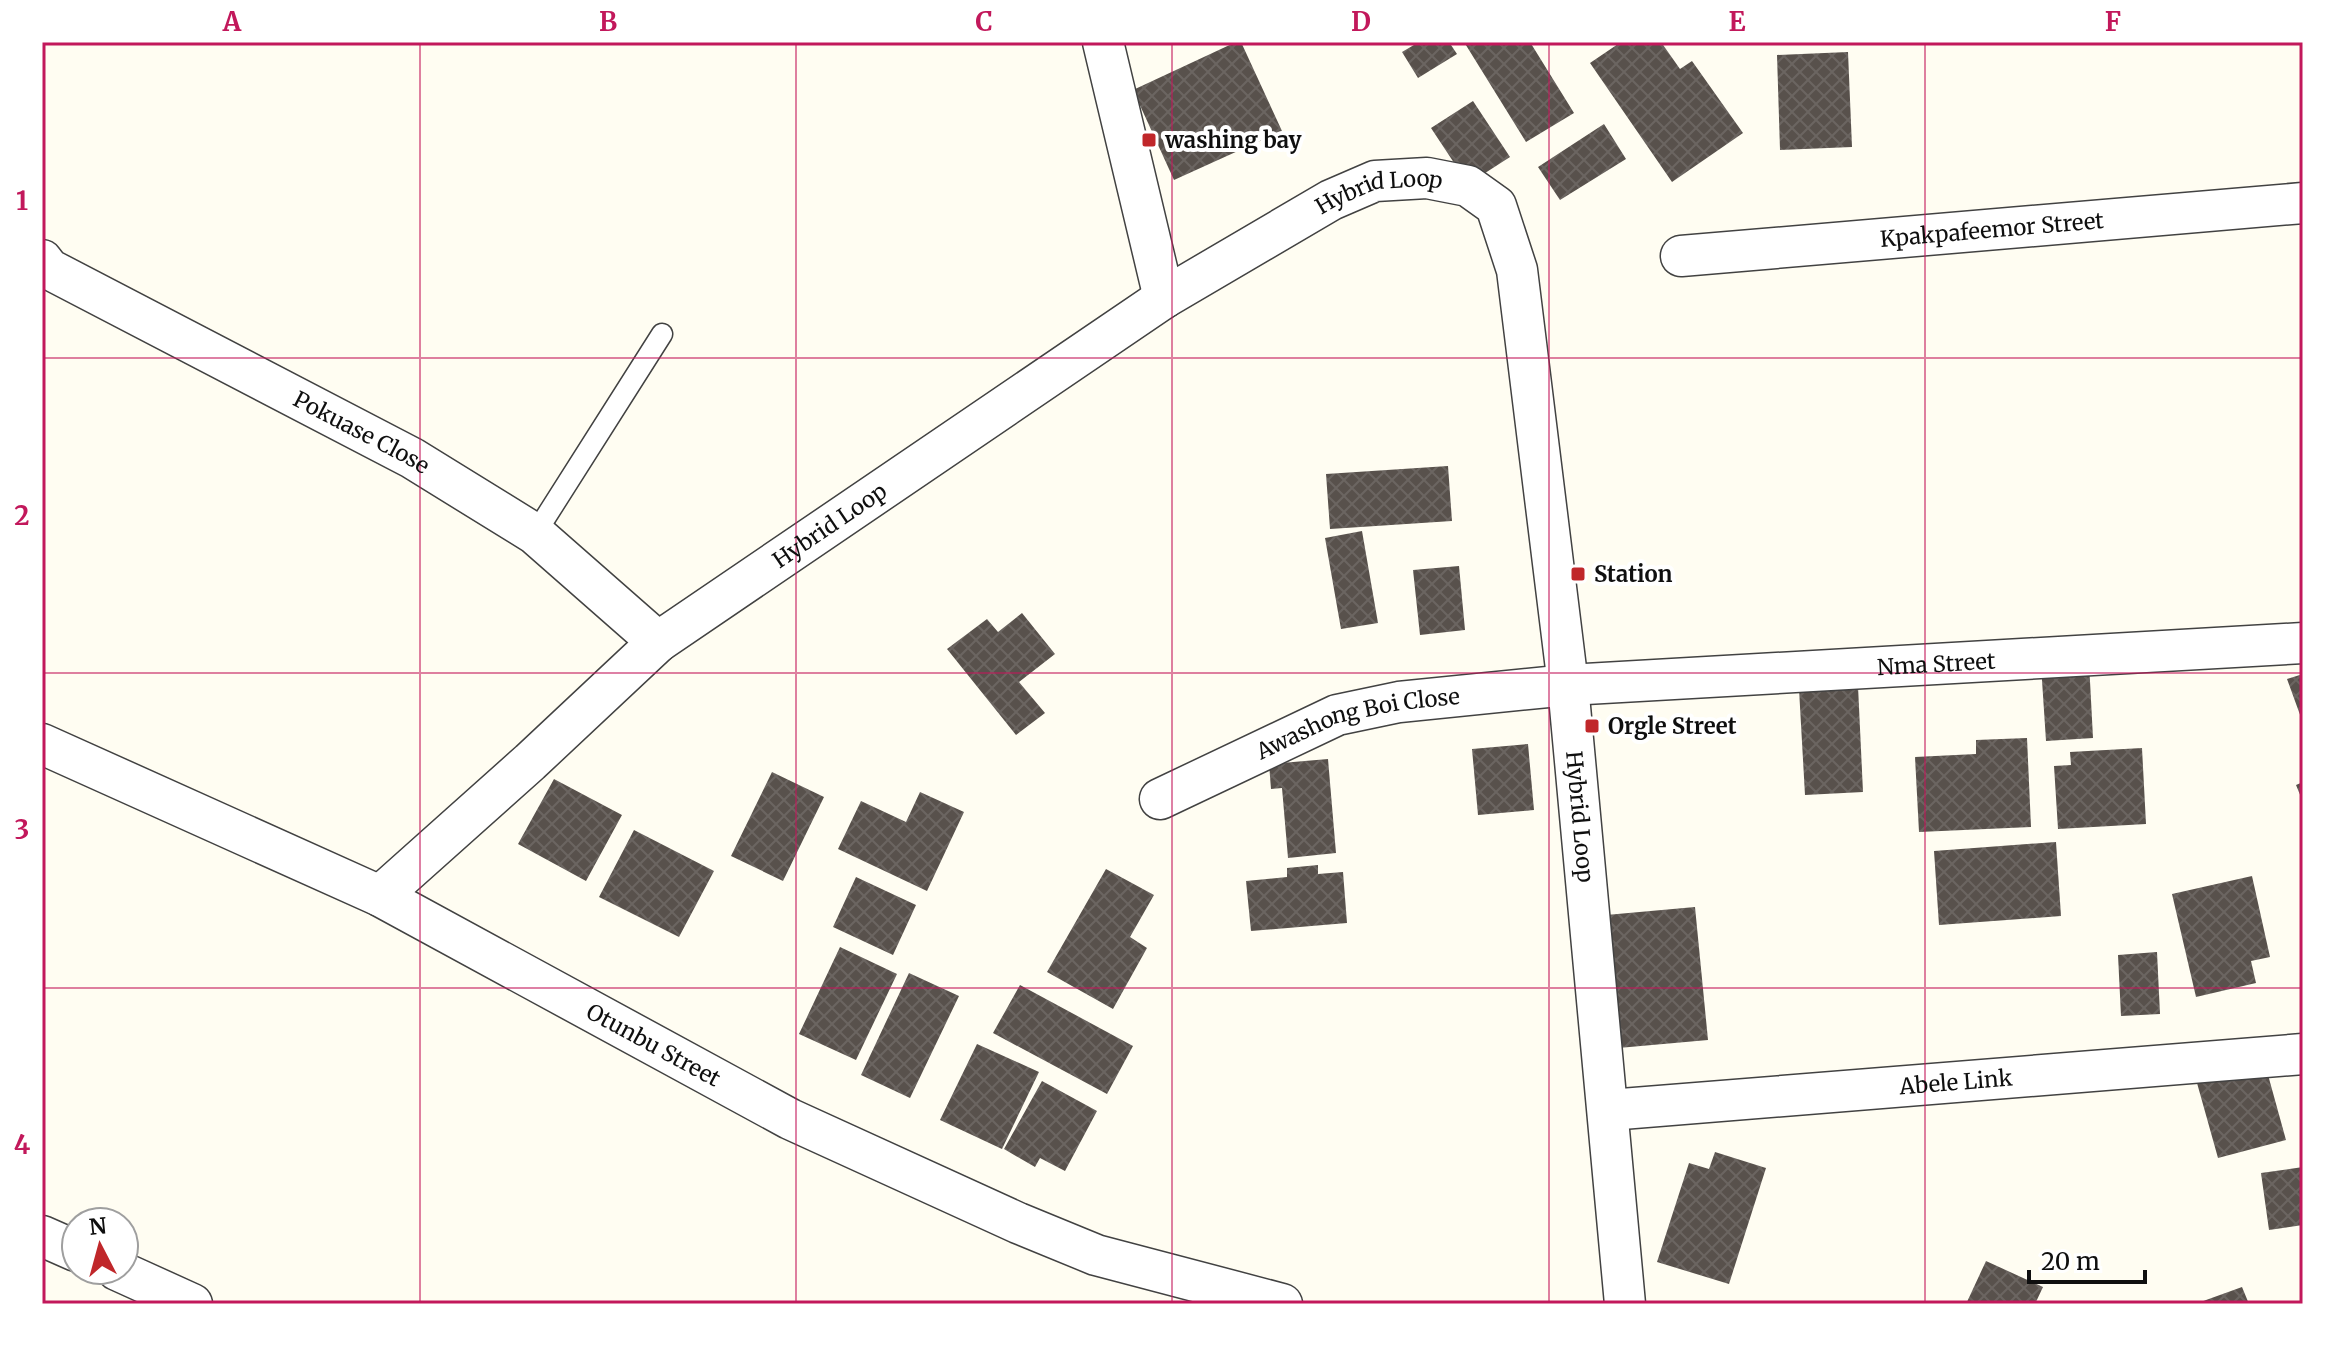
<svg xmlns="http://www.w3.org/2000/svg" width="2345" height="1346" font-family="Merriweather,serif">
  <defs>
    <pattern id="building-cross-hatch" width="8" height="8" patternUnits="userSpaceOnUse" patternTransform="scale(2)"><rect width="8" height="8" fill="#58514c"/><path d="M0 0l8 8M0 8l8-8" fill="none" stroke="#6b6561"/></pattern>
  </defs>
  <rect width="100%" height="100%" fill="#fffdf2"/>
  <path fill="url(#building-cross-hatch)" d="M1236 42H1241L1282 131 1174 180 1133 90Z
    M1419 42H1449L1457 54 1418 78 1402 52Z
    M1464 42H1530L1574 113 1526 142Z
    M1621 42H1661L1680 69 1692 61 1743 133 1672 182 1590 63Z
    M1848 52 1852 147 1780 150 1777 55Z
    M1473 101 1510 157 1468 184 1431 128Z
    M1604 124 1626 159 1560 200 1538 167Z
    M1448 466 1452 521 1330 529 1326 474Z
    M1362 531 1378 623 1341 629 1325 538Z
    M1459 566 1465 630 1420 635 1413 570Z
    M1022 613 1055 654 1019 682 1045 713 1016 735 947 649 987 619 998 632Z
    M2089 662 2093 738 2046 741 2041 665Z
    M2303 674V723L2287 679Z
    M1858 686 1863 792 1805 795 1799 689Z
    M2027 738 2031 827 1919 832 1915 757 1976 754V740Z
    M1528 744 1534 810 1478 815 1472 749Z
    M2142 748 2146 824 2058 829 2054 766 2071 765 2070 752Z
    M1328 759 1336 853 1288 858 1282 788 1271 789 1269 764Z
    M772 772 824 797 783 881 731 856Z
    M554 779 622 815 586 881 518 844Z
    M2303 782V802L2296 785Z
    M920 792 964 812 927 891 838 849 861 801 906 822Z
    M634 830 714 871 679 937 599 897Z
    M2056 842 2061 916 1939 925 1934 851Z
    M1318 865V874L1343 872 1347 923 1251 931 1246 881 1287 877V868Z
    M1106 869 1154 895 1130 937 1147 948 1113 1009 1047 972Z
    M2252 876 2270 957 2251 961 2256 983 2196 997 2172 894Z
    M856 877 916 905 893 955 833 927Z
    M1695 907 1708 1040 1596 1050 1584 917Z
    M840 947 897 974 856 1060 799 1034Z
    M2157 952 2160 1014 2121 1016 2118 955Z
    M909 973 959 996 910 1098 861 1075Z
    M1020 985 1133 1046 1107 1094 993 1033Z
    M977 1044 1039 1072 1002 1149 940 1120Z
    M2265 1064 2286 1140 2218 1158 2197 1083Z
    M1042 1081 1097 1111 1065 1171 1040 1158 1035 1167 1004 1149Z
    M1715 1152 1766 1168 1729 1284 1657 1262 1689 1163 1709 1169Z
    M2303 1167V1225L2269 1230 2261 1173Z
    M1986 1261 2043 1287 2035 1304H1966Z
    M2242 1287 2249 1304H2195Z"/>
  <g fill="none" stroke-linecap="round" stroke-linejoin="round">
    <g stroke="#424242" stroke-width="23">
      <path id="lane" d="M535 534 662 334"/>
    </g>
    <g stroke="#424242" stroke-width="43">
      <g id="street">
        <path d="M1103 42 1164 298"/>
        <path id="s1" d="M1681 256 2303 203"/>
        <path id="s2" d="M42 260 49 269 412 458 535 534 658 642"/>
        <path id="s3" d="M42 744 380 896 790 1119 1018 1223 1096 1255 1282 1304"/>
        <path id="s4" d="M1160 799 1337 715 1399 702 1568 685 2303 643"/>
        <path id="s5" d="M380 896 530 762 658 642 1164 298 1331 200 1375 181 1427 178 1468 186 1496 206 1517 270 1568 685 1625 1304"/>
        <path id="s6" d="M1609 1110 2303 1054"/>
        <path d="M42 1236 76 1251"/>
        <path d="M117 1270 192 1304"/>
      </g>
    </g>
    <use href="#lane" stroke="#fff" stroke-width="20"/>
    <use href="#street" stroke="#fff" stroke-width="40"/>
  </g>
  <path fill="none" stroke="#c2185b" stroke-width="2" stroke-opacity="0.55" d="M420 42V1304M796 42V1304M1172 42V1304M1549 42V1304M1925 42V1304M42 358H2303M42 673H2303M42 988H2303"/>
  <g fill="#c0272a" stroke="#fff" stroke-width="3">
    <rect x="1141" y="132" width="16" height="16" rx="4"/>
    <rect x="1570" y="566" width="16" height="16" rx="4"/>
    <rect x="1584" y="718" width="16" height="16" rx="4"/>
  </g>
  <g text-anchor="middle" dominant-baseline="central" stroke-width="8" stroke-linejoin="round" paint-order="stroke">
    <g font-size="22" font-weight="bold" fill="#0f0f0f" stroke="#fff" text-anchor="start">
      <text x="1165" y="140">washing bay</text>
      <text x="1594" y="574">Station</text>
      <text x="1608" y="726">Orgle Street</text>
    </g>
    <g font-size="22" fill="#0f0f0f" stroke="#fff">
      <text stroke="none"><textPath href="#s5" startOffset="1232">Hybrid Loop</textPath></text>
      <text stroke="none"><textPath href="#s1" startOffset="312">Kpakpafeemor Street</textPath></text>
      <text stroke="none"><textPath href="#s2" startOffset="364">Pokuase Close</textPath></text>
      <text stroke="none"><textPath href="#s5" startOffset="584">Hybrid Loop</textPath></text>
      <text stroke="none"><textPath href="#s4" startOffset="798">Nma Street</textPath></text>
      <text stroke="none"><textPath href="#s4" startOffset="214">Awashong Boi Close</textPath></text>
      <text stroke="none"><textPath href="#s5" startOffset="1976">Hybrid Loop</textPath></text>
      <text stroke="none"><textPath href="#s3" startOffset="682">Otunbu Street</textPath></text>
      <text stroke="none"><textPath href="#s6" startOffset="348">Abele Link</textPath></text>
    </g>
  </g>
  <rect width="2345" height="1346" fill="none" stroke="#ffffff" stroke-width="88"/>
  <g transform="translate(100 1246) rotate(354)"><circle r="38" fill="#ffffff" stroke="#9f9f9f" stroke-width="2"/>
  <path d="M0-6L14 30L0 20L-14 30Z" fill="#c0272a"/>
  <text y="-12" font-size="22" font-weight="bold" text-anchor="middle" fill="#0f0f0f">N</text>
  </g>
  <path d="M2029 1270v12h116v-12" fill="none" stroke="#0f0f0f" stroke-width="4"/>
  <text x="2041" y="1270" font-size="24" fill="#0f0f0f" stroke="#ffffff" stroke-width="6" paint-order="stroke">20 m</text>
  <rect x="44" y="44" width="2257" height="1258" fill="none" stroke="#c2185b" stroke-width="3"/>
  <g font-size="26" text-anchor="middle" font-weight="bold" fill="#c2185b">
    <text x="232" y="31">A</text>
    <text x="608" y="31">B</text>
    <text x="984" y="31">C</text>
    <text x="1361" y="31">D</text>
    <text x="1737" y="31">E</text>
    <text x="2113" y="31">F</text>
    <text x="22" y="210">1</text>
    <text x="22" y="525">2</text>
    <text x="22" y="839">3</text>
    <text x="22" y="1154">4</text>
  </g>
</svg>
